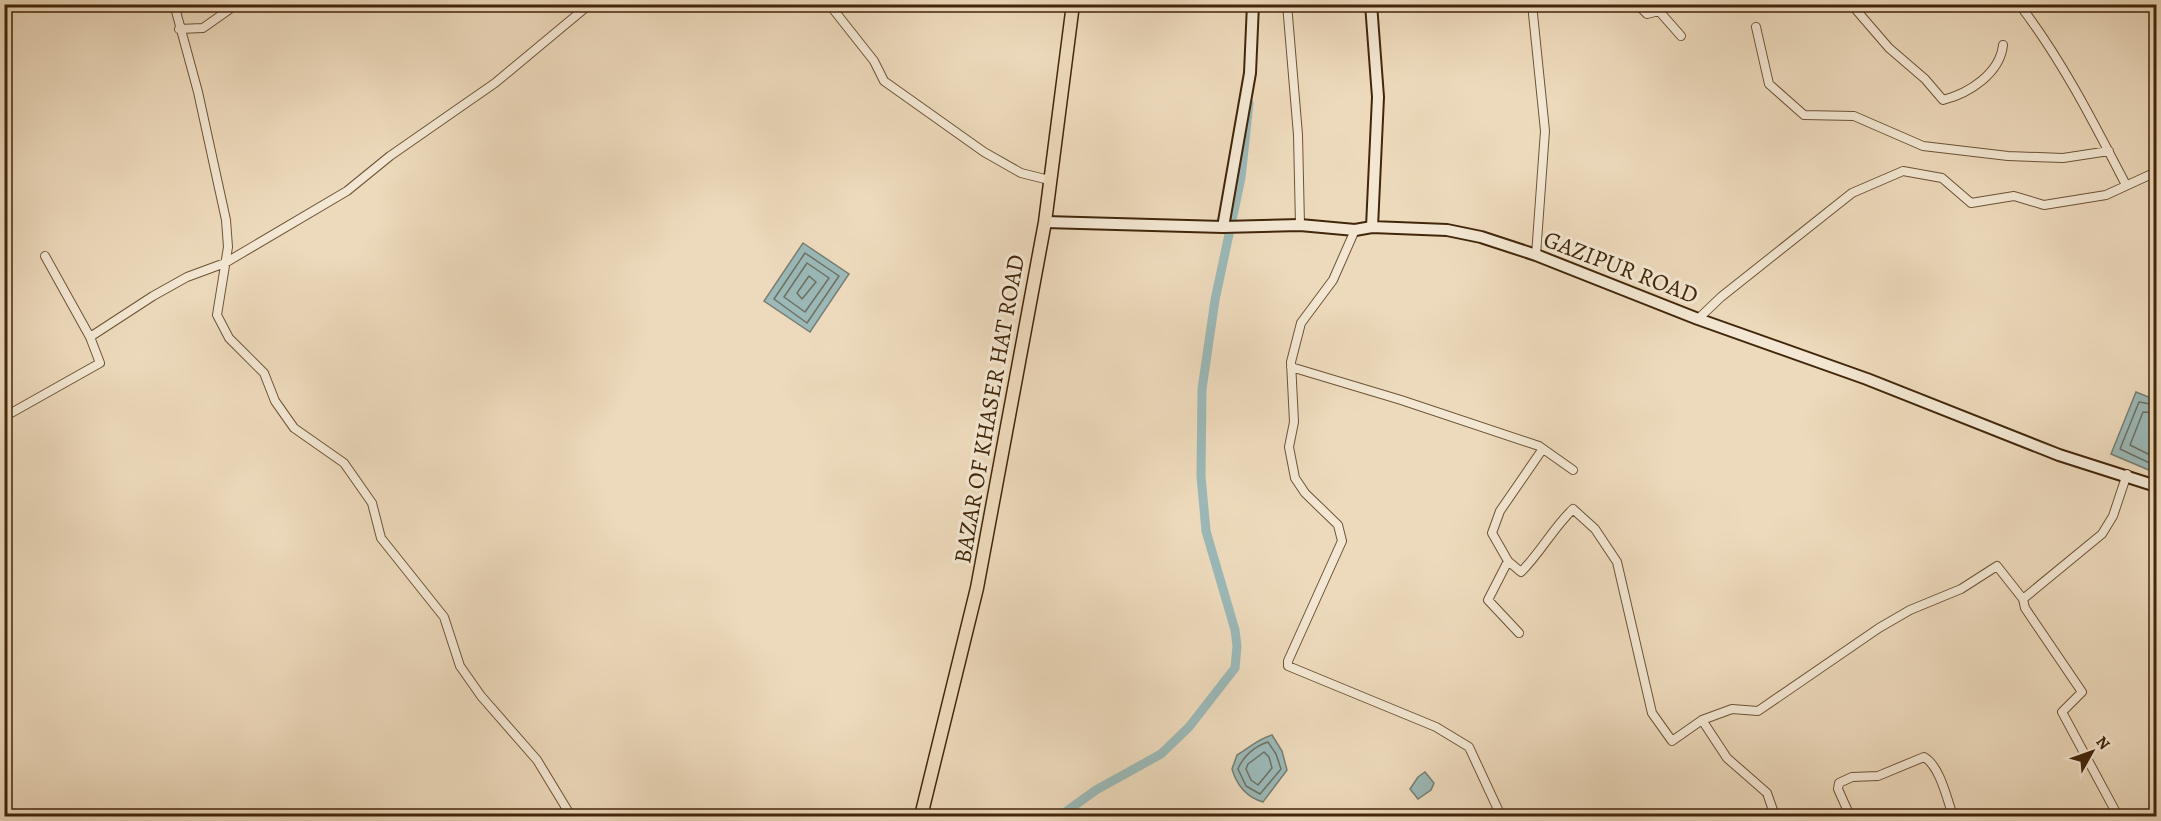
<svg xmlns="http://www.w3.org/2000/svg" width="2161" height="821" font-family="Alegreya,serif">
  <rect width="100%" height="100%" fill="#eddabc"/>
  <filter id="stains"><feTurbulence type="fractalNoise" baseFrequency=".00333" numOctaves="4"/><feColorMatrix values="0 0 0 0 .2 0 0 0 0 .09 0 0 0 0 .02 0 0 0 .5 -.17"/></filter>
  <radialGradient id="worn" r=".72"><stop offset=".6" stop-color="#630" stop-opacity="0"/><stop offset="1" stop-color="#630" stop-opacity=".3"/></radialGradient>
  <path fill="#9bb9b8" stroke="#777e72" stroke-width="1.5" d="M803 243 849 274 810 332 764 301Z
    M2136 392 2156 400V473L2111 454Z
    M1272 735 1282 751 1287 770 1263 802C1246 797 1237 786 1232 769L1237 755C1251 747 1256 740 1272 735Z
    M1425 772 1434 783 1431 790 1418 799 1410 789 1418 777Z"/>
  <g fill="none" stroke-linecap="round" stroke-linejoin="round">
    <path stroke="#6e7061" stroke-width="1.5" d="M805 253 839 276 807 323 774 299Z
      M807 263 829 278 805 312 784 297Z
      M809 276 816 282 802 299 797 293Z
      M2156 405 2139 402 2120 449 2156 466
      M2156 413 2143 412 2130 445 2156 458
      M1268 742 1276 754 1281 769 1260 794 1246 786 1238 769C1243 756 1255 746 1268 742Z
      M1264 752 1269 757 1272 768 1258 785 1251 780 1246 769 1248 764Z"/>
    <path stroke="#9bb9b8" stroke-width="9" d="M1060 816 1096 790 1161 754 1189 727 1235 668 1237 646 1235 630 1206 531 1201 476 1202 389 1215 300 1241 178 1249 103"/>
    <g stroke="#6d5336" stroke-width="10">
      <path id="street" d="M174 4 198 92 226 220 228 247 217 315 229 338 264 373 275 401 294 428 344 463 372 503 381 538 444 617 460 666 481 696 537 760 571 816
        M829 4 874 61 884 81 984 152 1021 173 1049 180
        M1287 4 1298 135 1300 225
        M1532 4 1545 131 1536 255
        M1637 4 1647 14 1659 11 1681 36
        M1851 4 1889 48 1925 79 1943 100C1970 93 2000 73 2003 45
        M2019 4C2062 60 2094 123 2126 185
        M1756 27 1769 84 1804 115 1854 116 1923 146 2008 156 2063 158 2109 151
        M179 29 203 28 237 4
        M1355 230 1333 280 1301 323 1291 362 1294 422 1289 447 1295 478 1305 493 1338 525 1342 541 1288 661V666L1436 727 1469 747 1501 816
        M45 256 90 337
        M1698 319 1721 297 1852 193 1903 171 1942 178 1971 203 2014 196 2044 205 2106 195 2156 172
        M1291 367 1401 400 1539 446 1573 470
        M4 417 100 363 90 337 153 296 187 277 225 263 347 191 390 156 495 83 590 4
        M1508 561 1521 572C1541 552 1553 528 1573 509L1595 529 1617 562 1652 713 1672 741 1702 720 1732 709 1758 711 1879 628 1910 610 1961 589 1997 566 2023 599
        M1519 633 1488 600 1508 561 1492 533 1500 511 1542 450
        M1702 720 1727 758 1767 793 1775 816
        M1850 816 1838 789 1839 783 1852 777 1878 776 1924 757C1940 766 1947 799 1953 816
        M2118 816 2062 712 2082 692 2025 608 2023 599 2102 534 2113 516 2127 474
        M2148 816H2149"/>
    </g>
    <g stroke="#42260a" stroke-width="14">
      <path id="secondary" d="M1371 4 1378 97 1372 227
        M1045 222 1223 227 1300 225 1355 230 1372 227 1447 230 1481 237 1536 255 1698 319 1867 379 2059 455 2156 486
        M1223 227 1250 73 1253 4"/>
    </g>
    <g stroke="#42260a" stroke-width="15">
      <path id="primary" d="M921 816 977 588 1045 222 1073 4"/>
    </g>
    <use href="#street" stroke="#f3e7d3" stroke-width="8"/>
    <use href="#secondary" stroke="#f3e7d3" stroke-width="10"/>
    <use href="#primary" stroke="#eddabc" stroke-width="12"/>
  </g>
  <g text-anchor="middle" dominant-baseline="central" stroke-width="6" stroke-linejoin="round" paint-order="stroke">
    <g font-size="24" fill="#42260a" stroke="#f3e7d3">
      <text transform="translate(1621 267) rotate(21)">GAZIPUR ROAD</text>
      <text transform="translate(989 409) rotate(-80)">BAZAR OF KHASER HAT ROAD</text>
    </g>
  </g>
  <rect width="2161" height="821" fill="none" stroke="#eddabc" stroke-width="24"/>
  <rect x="6" y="6" width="2149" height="809" fill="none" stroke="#42260a" stroke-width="3"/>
  <rect x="12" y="12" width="2137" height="797" fill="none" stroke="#42260a" stroke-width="1.5"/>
  <g transform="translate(2092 752) rotate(50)" stroke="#f3e7d3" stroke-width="4.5" paint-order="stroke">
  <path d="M0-4.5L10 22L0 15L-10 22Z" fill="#42260a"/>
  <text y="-9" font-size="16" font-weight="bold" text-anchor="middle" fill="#42260a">N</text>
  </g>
  <rect width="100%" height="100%" filter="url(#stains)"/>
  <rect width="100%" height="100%" fill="url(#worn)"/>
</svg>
